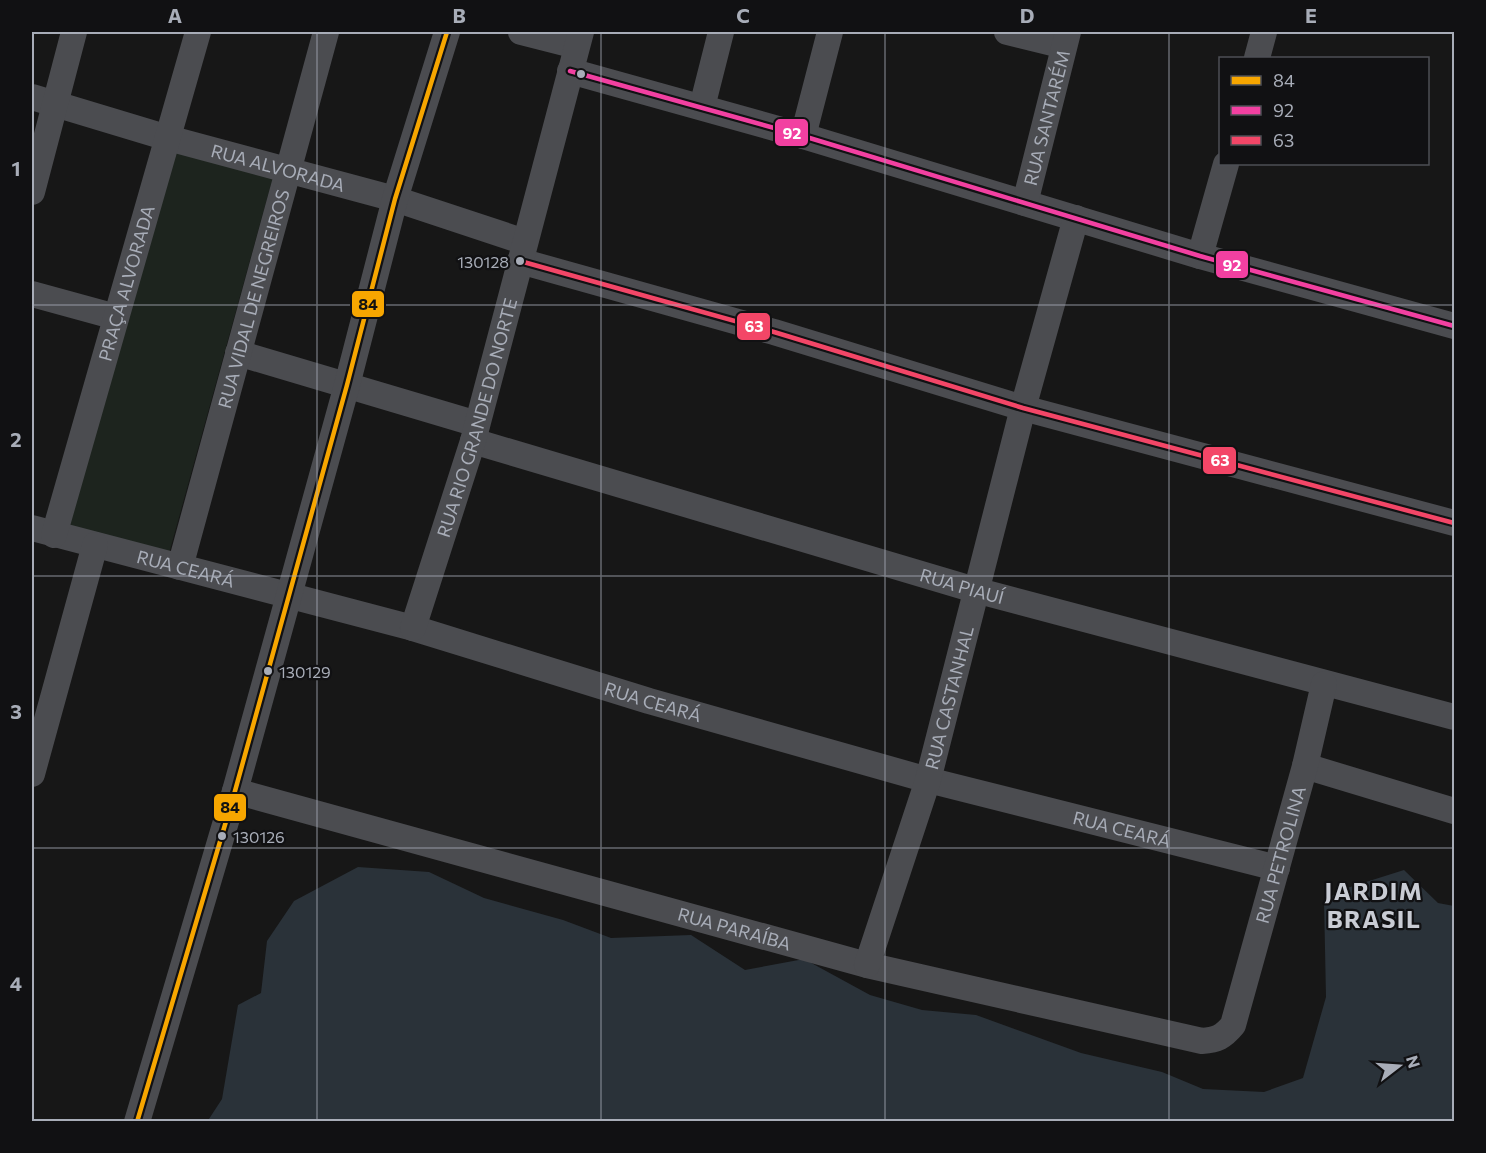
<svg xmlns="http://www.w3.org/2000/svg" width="1486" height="1153" font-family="Commissioner,sans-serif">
  <rect width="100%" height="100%" fill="#171717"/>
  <path fill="#1d241e" d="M164 146 273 177 168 557 59 526Z"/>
  <path fill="#2a3239" d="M358 867 429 872 484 898 563 920 611 938 691 935 745 970 804 959 870 995 922 1010 976 1015 1081 1053 1162 1072 1203 1089 1264 1092 1303 1078 1326 997 1324 900 1347 888 1404 870 1438 903 1454 906V1121L207 1122 222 1099 238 1005 261 993 267 941 294 901Z"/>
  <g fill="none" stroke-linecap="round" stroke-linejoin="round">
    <g stroke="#4b4c50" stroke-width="26">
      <path d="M521 32 576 46"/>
      <path d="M1007 32 1064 46"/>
      <path d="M1257 58 1264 32"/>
      <path d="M570 71 803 136 1200 256 1454 326"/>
      <path id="s1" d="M32 97 168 138 395 199 525 242"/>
      <path d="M702 107 721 32"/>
      <path d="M803 136 830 32"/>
      <path d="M32 192 74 32"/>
      <path id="s2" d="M1025 203 1068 32"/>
      <path d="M1200 256 1226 164"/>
      <path d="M520 261 774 332 1023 408 1454 523"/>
      <path d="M32 294 116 317"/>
      <path d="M238 353 477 424"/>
      <path id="s3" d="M473 441 975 590 1454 717"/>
      <path id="s4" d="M32 528 413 628 649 701 928 780 1277 868"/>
      <path id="s5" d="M54 535 198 32"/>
      <path id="s6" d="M180 567 326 32"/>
      <path id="s7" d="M413 628 473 441 581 32"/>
      <path d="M1305 766 1454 811"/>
      <path d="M32 774 95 545"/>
      <path id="s8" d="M235 791 867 965 1202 1041C1217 1040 1223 1037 1233 1025L1305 766 1324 684"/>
      <path id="s9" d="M867 965 928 780 1023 408 1076 218"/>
      <path d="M137 1122 235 791 347 385 395 199 447 32"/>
    </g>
    <g stroke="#111113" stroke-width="9">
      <path id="bus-1" d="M137 1122 235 791 347 385 395 199 447 32"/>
    </g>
    <g stroke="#111113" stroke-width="9">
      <path id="bus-2" d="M570 71 803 136 1200 256 1454 326"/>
    </g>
    <g stroke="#111113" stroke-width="9">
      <path id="bus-3" d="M520 261 774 332 1023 408 1454 523"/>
    </g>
    <use href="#bus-1" stroke="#f7a600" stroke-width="4.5"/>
    <use href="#bus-2" stroke="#f240a1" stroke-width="4.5"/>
    <use href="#bus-3" stroke="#f34667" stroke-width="4.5"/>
  </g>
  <path fill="none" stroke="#a8adb8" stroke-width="1.5" stroke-opacity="0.55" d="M317 32V1122M601 32V1122M885 32V1122M1169 32V1122M32 305H1454M32 576H1454M32 848H1454"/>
  <g fill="#a8adb8" stroke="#111113" stroke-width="2">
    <circle cx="581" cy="74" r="5"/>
    <circle cx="520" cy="261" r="5"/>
    <circle cx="268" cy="671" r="5"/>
    <circle cx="222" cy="836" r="5"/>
  </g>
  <g text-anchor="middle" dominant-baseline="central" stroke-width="4.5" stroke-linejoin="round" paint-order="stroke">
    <g font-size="16" fill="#a8adb8" stroke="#111113" text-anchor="start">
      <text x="509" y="261" text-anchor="end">130128</text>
      <text x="279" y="671">130129</text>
      <text x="233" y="836">130126</text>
    </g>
    <g font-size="18" fill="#a8adb8" stroke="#111113">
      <text stroke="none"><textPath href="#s2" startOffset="88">RUA SANTARÉM</textPath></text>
      <text stroke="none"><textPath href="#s1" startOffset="256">RUA ALVORADA</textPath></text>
      <text stroke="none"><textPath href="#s5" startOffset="262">PRAÇA ALVORADA</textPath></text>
      <text stroke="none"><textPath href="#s6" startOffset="278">RUA VIDAL DE NEGREIROS</textPath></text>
      <text stroke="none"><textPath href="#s7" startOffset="220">RUA RIO GRANDE DO NORTE</textPath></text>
      <text stroke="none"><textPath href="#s4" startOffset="159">RUA CEARÁ</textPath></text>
      <text stroke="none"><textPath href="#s3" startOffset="510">RUA PIAUÍ</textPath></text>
      <text stroke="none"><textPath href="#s9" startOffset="280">RUA CASTANHAL</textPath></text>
      <text stroke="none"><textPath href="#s4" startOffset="645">RUA CEARÁ</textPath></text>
      <text stroke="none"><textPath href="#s4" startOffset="1131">RUA CEARÁ</textPath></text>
      <text stroke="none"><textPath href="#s8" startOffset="1212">RUA PETROLINA</textPath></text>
      <text stroke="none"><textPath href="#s8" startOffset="518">RUA PARAÍBA</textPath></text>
    </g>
    <g font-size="24" font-weight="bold" letter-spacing="1.5" fill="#c9ccd4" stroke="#111113">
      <text x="1374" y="890">JARDIM<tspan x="1374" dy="28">BRASIL</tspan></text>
    </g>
  </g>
  <g stroke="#111113" stroke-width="2">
    <rect x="774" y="118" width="35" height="29" rx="6" fill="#f240a1"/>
    <rect x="1215" y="250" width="34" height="29" rx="6" fill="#f240a1"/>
    <rect x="351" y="290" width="34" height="28" rx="6" fill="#f7a600"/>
    <rect x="736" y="312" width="35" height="29" rx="6" fill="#f34667"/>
    <rect x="1202" y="446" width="35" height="29" rx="6" fill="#f34667"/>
    <rect x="213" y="793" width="34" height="29" rx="6" fill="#f7a600"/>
  </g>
  <g font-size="16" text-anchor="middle" font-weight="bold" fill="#fff">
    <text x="792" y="139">92</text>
    <text x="1232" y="271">92</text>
    <text x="754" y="332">63</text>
    <text x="1220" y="466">63</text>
  </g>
  <g font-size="16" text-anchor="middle" font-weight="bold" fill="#111">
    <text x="368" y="310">84</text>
    <text x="230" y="813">84</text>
  </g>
  <rect width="1486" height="1153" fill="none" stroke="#111113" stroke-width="66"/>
  <rect x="1219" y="57" width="210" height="108" fill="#111113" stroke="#4d4f55" stroke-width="1.5"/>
  <rect x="1231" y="76" width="30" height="9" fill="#f7a600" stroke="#4d4f55" stroke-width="1.5"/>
  <text x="1273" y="87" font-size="18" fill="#a8adb8">84</text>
  <rect x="1231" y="106" width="30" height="9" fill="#f240a1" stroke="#4d4f55" stroke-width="1.5"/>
  <text x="1273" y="117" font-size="18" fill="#a8adb8">92</text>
  <rect x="1231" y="136" width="30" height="9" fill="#f34667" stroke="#4d4f55" stroke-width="1.5"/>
  <text x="1273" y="147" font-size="18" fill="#a8adb8">63</text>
  <g transform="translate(1399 1066) rotate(73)" stroke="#111113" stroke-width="4.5" paint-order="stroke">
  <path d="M0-4.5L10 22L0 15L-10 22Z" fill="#a8adb8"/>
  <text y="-9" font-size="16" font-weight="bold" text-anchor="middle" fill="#a8adb8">N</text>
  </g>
  <rect x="33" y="33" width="1420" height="1087" fill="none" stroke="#a8adb8" stroke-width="2"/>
  <g font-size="20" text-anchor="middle" font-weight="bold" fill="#a8adb8">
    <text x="175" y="23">A</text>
    <text x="459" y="23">B</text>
    <text x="743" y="23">C</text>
    <text x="1027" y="23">D</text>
    <text x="1311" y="23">E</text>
    <text x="16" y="176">1</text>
    <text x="16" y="447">2</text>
    <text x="16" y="719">3</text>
    <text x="16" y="991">4</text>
  </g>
</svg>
